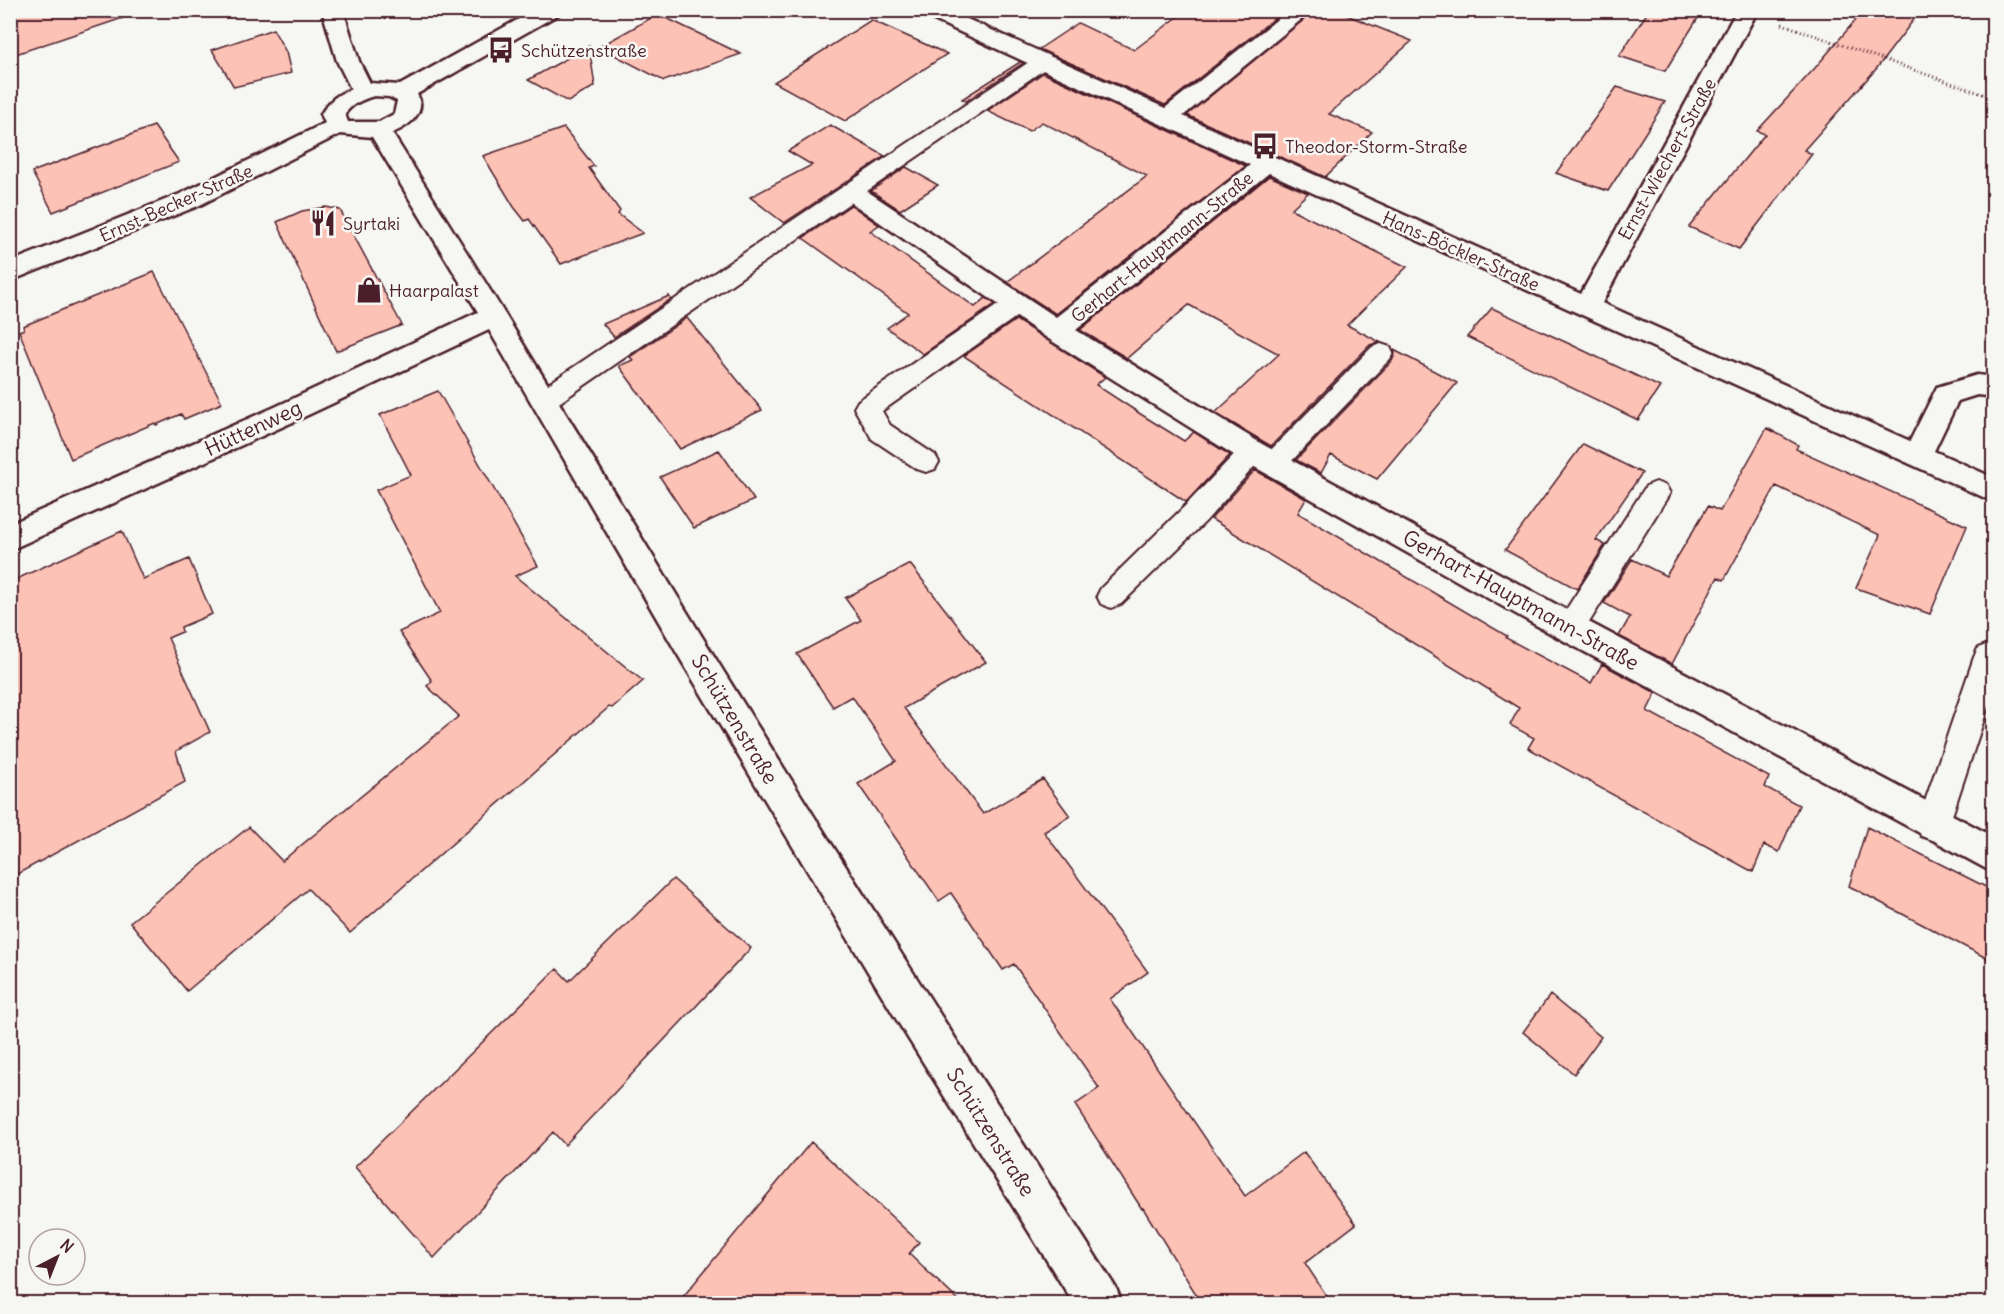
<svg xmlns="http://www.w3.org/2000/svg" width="2004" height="1314" font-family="Delius,sans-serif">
  <rect width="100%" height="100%" fill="#f6f6f2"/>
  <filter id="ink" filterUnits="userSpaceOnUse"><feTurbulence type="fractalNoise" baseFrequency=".0167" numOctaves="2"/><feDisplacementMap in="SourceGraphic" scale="12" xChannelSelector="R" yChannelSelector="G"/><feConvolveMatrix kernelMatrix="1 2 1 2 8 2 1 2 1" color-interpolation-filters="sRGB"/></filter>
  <g filter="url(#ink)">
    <path fill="#fdc2b6" stroke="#4a1f2b" stroke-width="1.5" d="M10 10H122L123 18 10 56Z
      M1187 10H1285L1165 105 1039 49 1078 23 1134 50Z
      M1315 10H1334L1412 41 1329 114 1372 132 1325 177 1187 115Z
      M1649 10H1703L1665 71 1619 56Z
      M1864 10H1921L1877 68 1804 150 1812 154 1739 249 1689 227 1765 134 1757 131 1815 68Z
      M658 14 741 54 664 81 599 47Z
      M871 20 947 54 845 121 774 82Z
      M273 29 286 52 291 73 234 87 212 50Z
      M589 46 595 86 568 102 528 80Z
      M1020 62 1023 63 966 101 962 99Z
      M1043 73 1246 166 1056 314 1007 282 1147 176 1042 122 1029 131 987 111Z
      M1617 87 1665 102 1608 191 1556 173Z
      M830 125 885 156 784 223 750 197 812 165 788 151Z
      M154 126 179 162 53 212 32 172Z
      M564 128 594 166 589 168 620 211 618 214 643 233 561 264 529 219 525 221 514 207 483 156Z
      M906 167 938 185 900 210 871 191Z
      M1269 176 1308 193 1291 209 1407 267 1347 325 1380 342 1370 345 1271 446 1215 413 1279 354 1189 305 1127 358 1080 330Z
      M851 205 879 225 870 231 975 307 986 298 995 304 923 354 887 328 908 313 803 238Z
      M326 207 340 210 402 325 336 351 277 222 302 211Z
      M154 272 222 403 184 419 181 414 156 425 155 423 71 459 19 331 24 329 23 326Z
      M669 296 671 299 614 337 603 324Z
      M1492 308 1574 346 1660 387 1638 420 1467 337Z
      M687 318 762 410 680 449 619 366 633 360 630 357Z
      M1016 320 1105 377 1096 385 1142 415 1184 441 1194 432 1230 455 1186 502 964 356Z
      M1394 350 1457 383 1377 479 1331 455 1321 473 1296 460 1392 361 1395 354Z
      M438 391 538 566 515 576 643 681 612 708 609 707 350 933 308 889 187 991 130 922 249 827 282 861 459 716 427 686 432 681 399 632 440 613 376 490 411 475 380 415Z
      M1767 428 1798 445 1796 449 1967 526 1930 614 1856 588 1880 535 1776 486 1724 580 1718 577 1672 664 1619 636 1630 617 1604 603 1632 559 1666 576 1708 506 1720 511Z
      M1583 444 1642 473 1596 540 1605 545 1577 589 1505 550Z
      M719 450 754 500 694 528 660 477Z
      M1255 470 1306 499 1298 513 1507 636 1506 638 1591 683 1602 664 1656 693 1647 711 1769 777 1765 787 1799 805 1779 852 1764 845 1753 872 1528 748 1534 738 1510 725 1519 708 1211 519Z
      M122 531 143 579 189 559 212 614 181 627 182 632 168 638 210 732 176 751 185 782 10 878V582Z
      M910 564 986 662 904 708 983 814 1043 779 1070 816 1044 832 1148 972 1110 999 1245 1196 1304 1152 1356 1224 1305 1263 1332 1304H1202L1143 1208 1142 1209 1075 1105 1099 1088 1014 964 1003 970 951 893 939 901 858 784 896 761 852 696 833 707 797 654 861 620 845 598Z
      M1867 827 1994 891V962L1849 886Z
      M673 879 751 948 565 1145 553 1132 434 1258 355 1167 557 969 569 981Z
      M1550 995 1601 1037 1574 1074 1523 1032Z
      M811 1142 919 1242 909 1254 962 1304H677Z"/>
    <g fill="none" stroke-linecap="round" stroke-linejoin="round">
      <g stroke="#4a1f2b" stroke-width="4">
        <path id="service" d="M1042 56 1049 58 1052 62 1049 66 553 407 544 409 535 407 531 400 535 393 1035 58Z
          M1017 296 1026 298 1029 304 1026 310 882 411 890 425 935 455 939 462 935 469 926 472 917 469 872 439 854 408 858 401 1008 298Z
          M1381 344 1390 347 1393 353 1390 359 1283 470 1274 473 1265 470 1261 463 1265 456 1372 347Z
          M1252 442 1261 445 1265 452 1261 459 1206 521 1121 604 1111 608 1101 604 1097 596 1101 588 1186 505 1243 445Z
          M1656 482 1666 486 1670 493 1580 637 1570 640 1560 637 1555 628 1560 619 1646 486Z
          M1989 644 1994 646V689L1949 825 1945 836 1933 840 1921 836 1917 825 1974 657 1978 648Z"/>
      </g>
      <g stroke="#4a1f2b" stroke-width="5">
        <path id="minor" d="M322 10H343L359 61 370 83 400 85 535 10H562L559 14 417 94C428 112 408 127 392 133 497 299 598 467 701 635 836 854 976 1071 1116 1288L1122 1304H1074L898 1022 678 655 489 330 295 421 10 550V524L275 407 478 312 372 137 340 134 198 206 10 281V262L180 194 325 123 321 114C329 101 337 94 351 89L337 61ZM374 96 389 97 397 101 394 114 379 122H348L345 114C351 104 363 99 374 96Z
          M918 10H947L1165 108 1289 10H1313L1183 116 1581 294 1737 10H1758L1602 303 1910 441 1937 387 1977 375 1994 377V397L1977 395 1958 401 1934 451 1994 478V502L1269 173 1076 330 1262 444 1581 618 1994 837V873L1559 638 1242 460 1047 338 843 197 840 192 843 187 852 184 861 187 1056 317 1250 165 921 14Z"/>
      </g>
      <path stroke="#4a1f2b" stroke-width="3" stroke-dasharray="1 3" stroke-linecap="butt" d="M1782 24 1994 98"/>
      <use href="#service" fill="#f6f6f2" fill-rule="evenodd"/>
      <use href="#minor" fill="#f6f6f2" fill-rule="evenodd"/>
    </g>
  </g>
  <defs>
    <g id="bus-bare" transform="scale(2.07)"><path d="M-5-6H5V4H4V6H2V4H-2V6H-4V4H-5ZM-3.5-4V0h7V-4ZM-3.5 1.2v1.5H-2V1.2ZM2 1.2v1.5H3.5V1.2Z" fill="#4a1f2b" stroke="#f6f6f2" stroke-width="2.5" paint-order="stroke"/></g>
    <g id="restaurant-bare" transform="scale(2.07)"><path d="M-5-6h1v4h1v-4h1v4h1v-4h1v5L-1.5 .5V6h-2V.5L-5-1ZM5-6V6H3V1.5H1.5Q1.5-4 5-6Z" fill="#4a1f2b" stroke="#f6f6f2" stroke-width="2.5" paint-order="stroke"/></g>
    <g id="shop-bare" transform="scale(2.07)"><path d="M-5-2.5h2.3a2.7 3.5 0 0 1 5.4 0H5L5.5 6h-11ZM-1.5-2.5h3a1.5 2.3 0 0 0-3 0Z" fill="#4a1f2b" stroke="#f6f6f2" stroke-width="2.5" paint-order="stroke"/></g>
  </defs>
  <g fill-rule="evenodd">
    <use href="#bus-bare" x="501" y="50"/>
    <use href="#bus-bare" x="1265" y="146"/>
    <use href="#restaurant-bare" x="323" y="223"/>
    <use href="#shop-bare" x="369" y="290"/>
  </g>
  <g text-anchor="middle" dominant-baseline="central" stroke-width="5" stroke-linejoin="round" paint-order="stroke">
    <g font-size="18" fill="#4a1f2b" stroke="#f6f6f2" text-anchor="start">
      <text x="521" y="50">Schützenstraße</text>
      <text x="1285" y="146">Theodor-Storm-Straße</text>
      <text x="343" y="223">Syrtaki</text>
      <text x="389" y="290">Haarpalast</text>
    </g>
    <g font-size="18" fill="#4a1f2b" stroke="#f6f6f2">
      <text transform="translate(1667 159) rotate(-61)">Ernst-Wiechert-Straße</text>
      <text transform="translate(176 203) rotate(-24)">Ernst-Becker-Straße</text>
      <text transform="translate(1162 247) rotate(-39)">Gerhart-Hauptmann-Straße</text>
      <text transform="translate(1461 251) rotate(24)">Hans-Böckler-Straße</text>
    </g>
    <g font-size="21" fill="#4a1f2b" stroke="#f6f6f2">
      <text transform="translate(253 428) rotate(-25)">Hüttenweg</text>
      <text transform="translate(1521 600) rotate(29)">Gerhart-Hauptmann-Straße</text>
      <text transform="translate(735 719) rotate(59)">Schützenstraße</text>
      <text transform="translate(991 1132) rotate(58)">Schützenstraße</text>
    </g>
  </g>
  <rect width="2004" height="1314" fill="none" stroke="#f6f6f2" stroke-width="36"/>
  <rect x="18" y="18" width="1968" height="1278" fill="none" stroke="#4a1f2b" stroke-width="2" filter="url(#ink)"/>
  <g transform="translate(57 1257) rotate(42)"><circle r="28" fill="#f6f6f2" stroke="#b1a0a2" stroke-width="1.5"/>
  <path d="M0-4.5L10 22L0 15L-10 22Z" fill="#4a1f2b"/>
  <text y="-9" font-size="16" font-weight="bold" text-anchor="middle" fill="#4a1f2b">N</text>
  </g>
</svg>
